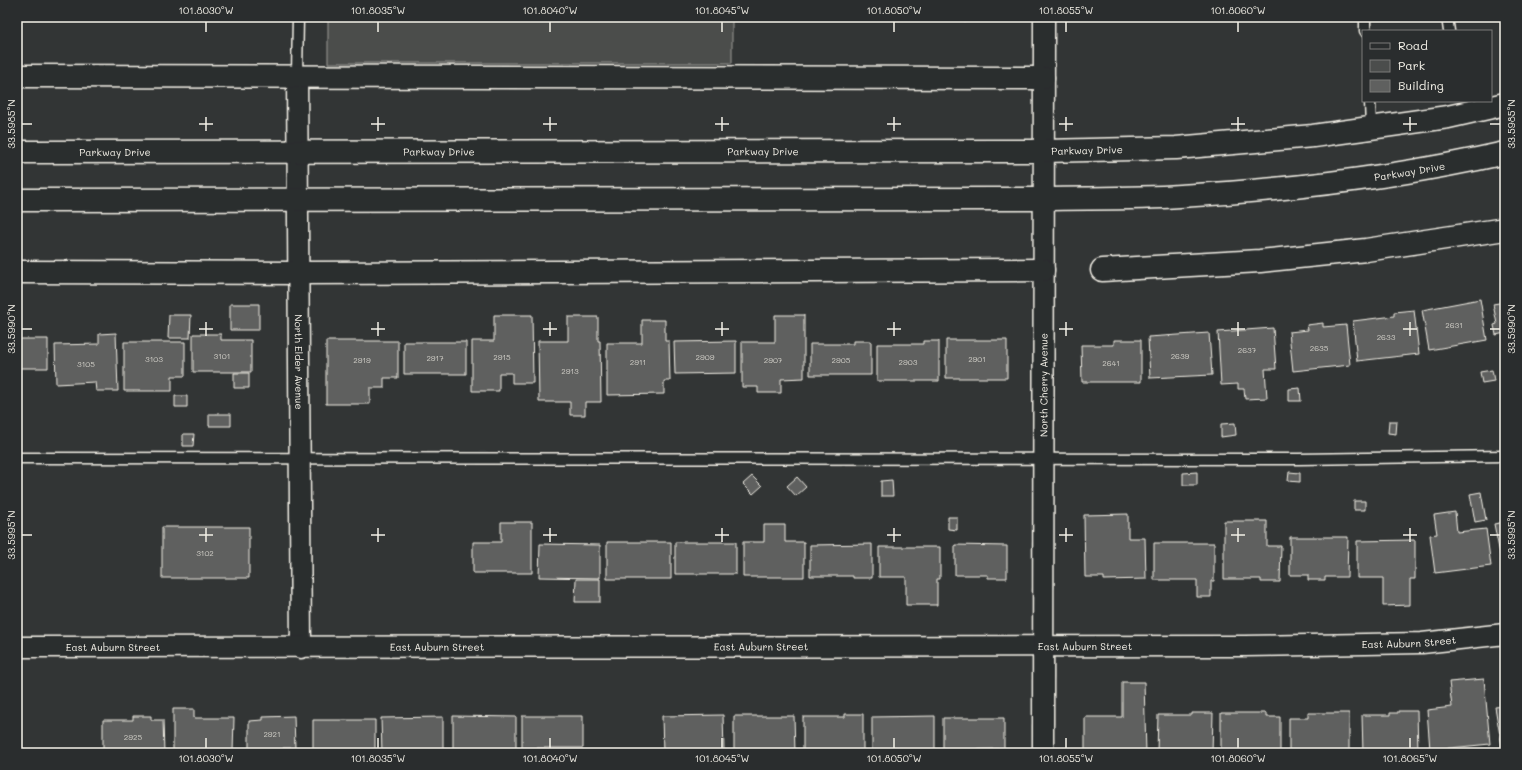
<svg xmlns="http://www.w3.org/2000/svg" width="1522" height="770" font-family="Mali,sans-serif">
  <rect width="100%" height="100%" fill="#323535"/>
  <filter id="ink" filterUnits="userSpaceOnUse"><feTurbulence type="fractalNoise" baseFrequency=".025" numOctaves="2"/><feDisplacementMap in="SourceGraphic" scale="8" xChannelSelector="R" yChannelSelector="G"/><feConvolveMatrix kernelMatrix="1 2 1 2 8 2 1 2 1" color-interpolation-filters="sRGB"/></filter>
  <g filter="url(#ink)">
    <path fill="#4b4d4c" stroke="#a09f9a" d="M328 17H732V63H328Z"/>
    <path fill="#5f605f" stroke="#f4f1e8" d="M964 17H986V21H964Z
      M1480 299 1487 340 1429 350 1422 310Z
      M1505 302V333L1496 335 1494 325 1497 324 1493 304Z
      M230 304H259V330H230Z
      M1414 310 1419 354 1357 361 1353 321 1394 316V312Z
      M169 315H191L190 338H168Z
      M494 315H532L533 383H512V373H499V391H472V341H494Z
      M775 315H804V378L781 379V393H758V387H742V342H775Z
      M568 317H598V341H600L601 402H585V415H570V402H539L538 341H568Z
      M642 320H665V341H669L670 381H664V394L607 395V343H642Z
      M1323 323V327L1346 325 1350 365 1293 371 1289 332 1308 330 1307 325Z
      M1273 328 1276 369H1265L1267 398 1245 399 1244 389H1238V384L1221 385 1218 332Z
      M116 333 118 391H96L95 382 56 384 55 345 99 344V334Z
      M1209 333 1212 375 1150 378 1148 337Z
      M193 334H221V340H251V372H193Z
      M17 339H48V368H17Z
      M946 340H1007V378H946Z
      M1114 340H1141V382H1082L1081 345H1114Z
      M326 341H398V378H384V388H370V404H326Z
      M736 341V373L675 374 674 342Z
      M853 341H871V375H810V344H853Z
      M923 341H939V381H877V344H923Z
      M124 342H185V376H172V391H124Z
      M404 342H466V374H404Z
      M1492 370 1494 381 1482 383 1480 372Z
      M234 373H249V388H234Z
      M1300 388 1301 401H1289V389Z
      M175 396H187V407H175Z
      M209 414H231V426H209Z
      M1389 421H1397L1396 434 1388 433Z
      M1235 423 1236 435 1221 437V424Z
      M183 434H194L193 446H183Z
      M1197 472V485H1183V473Z
      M1289 472 1300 473V482L1288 481Z
      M752 476 762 486 753 494 743 484Z
      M797 477 806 487 796 496 787 486Z
      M892 480 893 496H881V481Z
      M1481 492 1486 520 1475 522 1470 494Z
      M1354 501H1365V510H1354Z
      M1455 512 1457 532 1486 529 1491 566 1435 573 1430 535 1437 534 1434 515Z
      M1128 514V538H1145L1146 579 1104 580V577H1085L1084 515Z
      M948 517H957V530L948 529Z
      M1224 521H1267V546H1281L1280 582H1261V579H1224Z
      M501 522H532V573H473V542H501Z
      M1505 522V564H1502L1494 524Z
      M764 525H785V542H804V577H743V542H764Z
      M162 527H249V578H162Z
      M1290 537H1348L1347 577H1325V580H1308V575H1290Z
      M1415 540V579H1410V605L1383 606V578H1357V541Z
      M607 542H671V579H607Z
      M675 542H736V574H675Z
      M1154 543H1214V581H1211V597H1197V580H1154Z
      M540 544 600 545V578L539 577Z
      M872 544V578H853V576H810V545Z
      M955 545 1007 546V578H988V575H955Z
      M879 547H940V579H937V605H906V577H879Z
      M576 579H600V602H575Z
      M1484 679 1490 744 1430 750 1427 710 1452 707 1449 682Z
      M1122 682H1144L1146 753H1085V717H1122Z
      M1505 706V746L1502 747 1495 707Z
      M173 709H194V718H234L233 752H173Z
      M1398 711H1417L1418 753H1363L1362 715H1390V713H1398Z
      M1192 713H1213L1212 753H1157L1158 715H1192Z
      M1221 713H1266V717H1280V752L1221 753Z
      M1308 713H1349V753H1289V718H1308Z
      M845 714H863V752H803V717H845Z
      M723 715 724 753H663L662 716Z
      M133 716H151V720H163L164 753H103V720H133Z
      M294 716 295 748H283V753H249V721L263 720V717Z
      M453 716 516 717V752H453Z
      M522 716H583V748H522Z
      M734 716H794L795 753H734Z
      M935 716V752H872V717Z
      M443 717V753H382L381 718Z
      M943 718H1004V749L943 750Z
      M313 720H375V753H313Z"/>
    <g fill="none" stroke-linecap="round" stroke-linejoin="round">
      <g stroke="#f4f1e8" stroke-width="13">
        <path id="service" d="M1365 17V31
          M1447 17 1449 31
          M297 75 298 17
          M1370 101 1371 128
          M17 458 1298 459 1505 456"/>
      </g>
      <g stroke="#f4f1e8" stroke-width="23">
        <g id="minor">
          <path id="s1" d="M297 75 301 648"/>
          <path id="s2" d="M17 647 1245 646 1422 643 1505 634"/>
          <path id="s3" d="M1043 753 1044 17"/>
        </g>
      </g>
      <g stroke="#f4f1e8" stroke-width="25">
        <path id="tertiary" d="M17 76 1043 78
          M1102 270 1260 261 1366 250 1505 229
          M17 272 298 273 1043 270"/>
      </g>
      <g stroke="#f4f1e8" stroke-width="25">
        <g id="trunk">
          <path id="s4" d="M17 152 1044 151 1176 148 1313 136 1448 117 1505 104"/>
          <path id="s5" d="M17 200 1043 199C1089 198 1135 199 1180 196 1289 190 1399 177 1505 153"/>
        </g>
      </g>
      <use href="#service" stroke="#2a2d2e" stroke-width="10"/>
      <use href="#minor" stroke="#2a2d2e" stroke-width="20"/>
      <use href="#tertiary" stroke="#2a2d2e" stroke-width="22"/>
      <use href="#trunk" stroke="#2a2d2e" stroke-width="22"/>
    </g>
  </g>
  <path fill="none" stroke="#f4f1e8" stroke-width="1.5" d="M206 22V32M378 22V32M550 22V32M722 22V32M894 22V32M1066 22V32M1238 22V32M206 117V131M378 117V131M550 117V131M722 117V131M894 117V131M1066 117V131M1238 117V131M1410 117V131M22 124H32M199 124H213M371 124H385M543 124H557M715 124H729M887 124H901M1059 124H1073M1231 124H1245M1403 124H1417M1490 124H1500M206 322V336M378 322V336M550 322V336M722 322V336M894 322V336M1066 322V336M1238 322V336M1410 322V336M22 329H32M199 329H213M371 329H385M543 329H557M715 329H729M887 329H901M1059 329H1073M1231 329H1245M1403 329H1417M1490 329H1500M206 528V542M378 528V542M550 528V542M722 528V542M894 528V542M1066 528V542M1238 528V542M1410 528V542M22 535H32M199 535H213M371 535H385M543 535H557M715 535H729M887 535H901M1059 535H1073M1231 535H1245M1403 535H1417M1490 535H1500M206 738V748M378 738V748M550 738V748M722 738V748M894 738V748M1066 738V748M1238 738V748M1410 738V748"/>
  <g text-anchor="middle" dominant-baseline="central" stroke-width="4" stroke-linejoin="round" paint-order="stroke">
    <g font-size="8" fill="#cfcdc6">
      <text x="1454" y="325">2631</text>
      <text x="1386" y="337">2633</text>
      <text x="1319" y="348">2635</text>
      <text x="1247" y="350">2637</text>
      <text x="222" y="356">3101</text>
      <text x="1180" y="356">2639</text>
      <text x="502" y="357">2915</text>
      <text x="705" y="357">2909</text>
      <text x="435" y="358">2917</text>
      <text x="154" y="359">3103</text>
      <text x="977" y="359">2901</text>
      <text x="362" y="360">2919</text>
      <text x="773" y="360">2907</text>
      <text x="841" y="360">2905</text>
      <text x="638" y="362">2911</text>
      <text x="908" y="362">2903</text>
      <text x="1111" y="363">2641</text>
      <text x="86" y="364">3105</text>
      <text x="570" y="371">2913</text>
      <text x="205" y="553">3102</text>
      <text x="272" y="734">2921</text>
      <text x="133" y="737">2925</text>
    </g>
    <g font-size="10" fill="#f4f1e8" stroke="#2a2d2e">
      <text stroke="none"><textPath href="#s4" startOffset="1070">Parkway Drive</textPath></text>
      <text stroke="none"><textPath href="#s4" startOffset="422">Parkway Drive</textPath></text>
      <text stroke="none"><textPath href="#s4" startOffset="746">Parkway Drive</textPath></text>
      <text stroke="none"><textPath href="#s4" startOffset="98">Parkway Drive</textPath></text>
      <text stroke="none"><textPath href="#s5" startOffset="1394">Parkway Drive</textPath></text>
      <text stroke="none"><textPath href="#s1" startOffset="287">North Elder Avenue</textPath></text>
      <text stroke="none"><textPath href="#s3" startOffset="368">North Cherry Avenue</textPath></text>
      <text stroke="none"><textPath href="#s2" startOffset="1392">East Auburn Street</textPath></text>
      <text stroke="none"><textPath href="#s2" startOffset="744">East Auburn Street</textPath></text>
      <text stroke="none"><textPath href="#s2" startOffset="1068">East Auburn Street</textPath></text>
      <text stroke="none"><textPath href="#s2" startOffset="96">East Auburn Street</textPath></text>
      <text stroke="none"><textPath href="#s2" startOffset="420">East Auburn Street</textPath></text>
    </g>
  </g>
  <rect width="1522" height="770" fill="none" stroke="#2a2d2e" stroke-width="44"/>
  <rect x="1362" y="30" width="130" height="72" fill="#2a2d2e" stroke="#7b7b78"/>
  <rect x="1370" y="43" width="20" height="6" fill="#2a2d2e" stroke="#7b7b78"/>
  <text x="1398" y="50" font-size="12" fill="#f4f1e8">Road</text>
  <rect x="1370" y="60" width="20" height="12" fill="#4b4d4c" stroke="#7b7b78"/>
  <text x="1398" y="70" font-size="12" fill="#f4f1e8">Park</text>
  <rect x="1370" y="80" width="20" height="12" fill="#5f605f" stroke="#7b7b78"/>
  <text x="1398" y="90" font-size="12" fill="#f4f1e8">Building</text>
  <rect x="22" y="22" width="1478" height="726" fill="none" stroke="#f4f1e8" stroke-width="1.5"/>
  <g font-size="10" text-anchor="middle" fill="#f4f1e8">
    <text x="206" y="14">101.8030°W</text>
    <text x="378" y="14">101.8035°W</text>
    <text x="550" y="14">101.8040°W</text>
    <text x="722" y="14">101.8045°W</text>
    <text x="894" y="14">101.8050°W</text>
    <text x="1066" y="14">101.8055°W</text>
    <text x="1238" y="14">101.8060°W</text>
    <text transform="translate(1511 124) rotate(-90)" y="4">33.5985°N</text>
    <text transform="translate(11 124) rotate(-90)" y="4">33.5985°N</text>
    <text transform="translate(1511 329) rotate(-90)" y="4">33.5990°N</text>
    <text transform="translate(11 329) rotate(-90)" y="4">33.5990°N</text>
    <text transform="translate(1511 535) rotate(-90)" y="4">33.5995°N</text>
    <text transform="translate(11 535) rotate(-90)" y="4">33.5995°N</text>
    <text x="206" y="762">101.8030°W</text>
    <text x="378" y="762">101.8035°W</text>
    <text x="550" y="762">101.8040°W</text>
    <text x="722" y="762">101.8045°W</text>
    <text x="894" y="762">101.8050°W</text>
    <text x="1066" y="762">101.8055°W</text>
    <text x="1238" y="762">101.8060°W</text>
    <text x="1410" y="762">101.8065°W</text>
  </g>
</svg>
